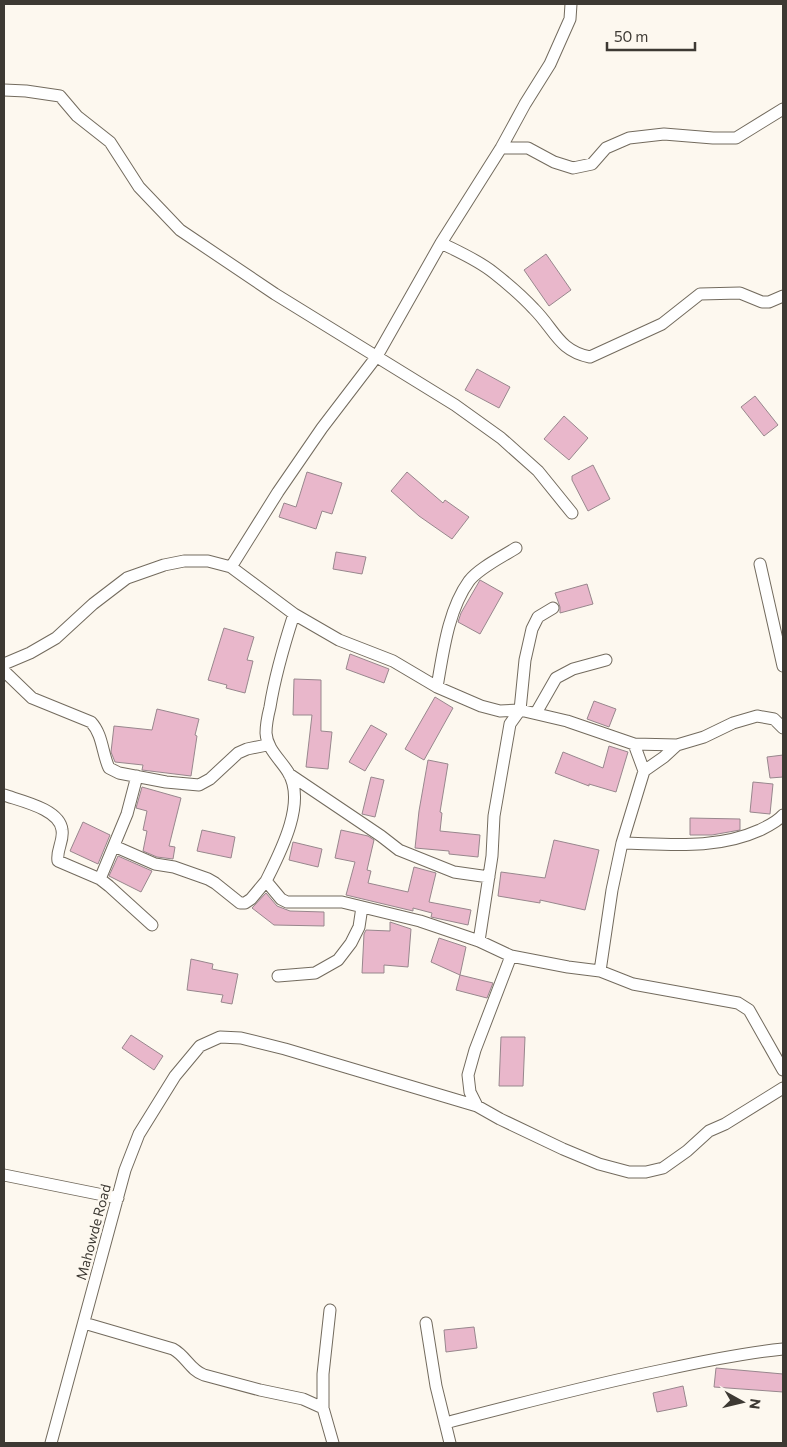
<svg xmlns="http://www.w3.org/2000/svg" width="787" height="1447" font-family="Commissioner,sans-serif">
  <rect width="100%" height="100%" fill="#fdf8ef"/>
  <path fill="#e9b7cb" stroke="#98878d" d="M546 254 571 290 549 306 524 270Z
    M477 369 510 387 499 408 465 390Z
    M755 396 778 425 764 436 741 407Z
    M564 416 588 438 569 460 544 439Z
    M593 465 610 499 588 511 572 480V476Z
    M307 472 342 483 332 514 322 511 316 529 279 517 284 503 296 507Z
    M407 472 443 503 445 500 469 517 452 539 419 516 391 491Z
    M336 552 366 557 362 574 333 569Z
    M480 580 503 593 480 634 458 622 461 613Z
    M587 584 593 604 560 613V607L555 593Z
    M224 628 254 637 247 660 253 661 245 693 226 688 227 685 208 680Z
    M350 654 389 669 384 683 346 669Z
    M294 679 321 680V731L332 732 328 769 306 767 312 715H293Z
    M435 697 453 708 424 760 405 749Z
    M594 701 616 709 609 727 587 719Z
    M157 709 199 719 195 735 197 736 191 776 142 770 143 765 115 762 111 752 114 726 152 730Z
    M371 725 387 734 365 771 349 762Z
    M609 746 628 752 616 792 589 784V786L555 773 563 752 603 768Z
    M783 755V777L770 778 767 757Z
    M428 760 448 764 440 812 442 813 440 831 480 835 478 857 449 854V851L415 848 419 811Z
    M371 777 384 780 375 817 362 814Z
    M753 782 773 784 770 814 750 812Z
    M142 787 181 798 169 846 175 847 173 859 157 857 143 851 147 831 143 830 147 811 136 808Z
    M690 818 740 819V830L712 835H690Z
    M83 822 110 835 98 864 70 851Z
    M202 830 235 837 231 858 197 851Z
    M341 830 368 836 374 840 367 870 371 871 368 883 408 892 414 867 436 873 429 902 471 910 468 925 431 917 432 913 413 908V911L346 895 355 862 335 858Z
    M554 840 599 850 585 910 540 900V903L498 896 501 872 545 878Z
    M293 842 322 849 318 867 289 860Z
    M118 856 152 871 141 892 109 876Z
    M266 893 277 906 290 911 324 912V926L274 925 252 908Z
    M390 922 411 929 408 967 384 965V973H362L364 934 366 930 390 931Z
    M439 938 466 947 460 975 431 962Z
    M191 959 213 964 212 969 238 974 232 1004 221 1002 223 995 187 990Z
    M460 975 493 983 487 998 456 990Z
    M131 1035 163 1056 154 1070 122 1048Z
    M501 1037H525L523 1086H499Z
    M474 1327 477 1348 446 1352 444 1330Z
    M716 1368 783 1374V1392L714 1387Z
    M683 1386 687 1406 657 1412 653 1393Z"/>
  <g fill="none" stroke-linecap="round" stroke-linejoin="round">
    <g stroke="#736b5e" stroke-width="13">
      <path id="minor" d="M4 90 26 91 60 96 77 116 110 142 139 187 180 230 275 294 455 405 501 438 538 471 572 513
        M501 148H528L554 162 573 168 592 164 606 148 629 138 664 134 713 138H736L783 109
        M441 243C459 252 478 260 494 273 508 284 522 296 534 309 555 330 559 351 590 357L662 324 700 294 740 293 762 302H769L783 296
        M760 564 783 666
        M231 567 278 492 322 428 377 356 441 243 501 148 525 104 550 64 570 19 571 4
        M553 608 538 617 532 629 525 660 520 710 510 724 494 816 492 856 479 941 511 956 568 967 600 971
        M294 614 339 640 393 661 437 687 481 706 500 711 520 710 567 721 634 744 677 745 704 737 733 723 757 716 774 719 783 728
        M4 664 30 653 56 638 93 604 127 578 164 565 184 561H208L231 567 294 614C284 645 275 675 270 707 268 715 266 725 266 733 267 749 280 759 288 772 307 802 280 853 266 881L281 899 287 902H342L420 921 479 941
        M4 671 32 698 91 722C103 735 102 753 109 768L119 773 166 782 199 785 210 779 238 753 247 749 267 745
        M437 687C443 653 448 610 469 581 479 568 502 557 516 548
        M536 713 556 678 573 669 606 660
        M634 744 644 771 622 843 612 890 600 971 633 984 738 1003 749 1010 783 1070
        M644 771 664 757 677 745
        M289 774 381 836 399 850 454 872 489 877
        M4 795C21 801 60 809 62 830 64 841 56 850 58 861L100 879 109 886 152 925
        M622 843C669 844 716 850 760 830 768 826 777 822 783 815
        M114 846 155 864 174 867 208 879 215 883 240 903H245L251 899 266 881
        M100 879 127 814 137 776
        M511 956 475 1050 468 1075 470 1092 477 1106 500 1119 563 1149 599 1164 629 1172H646L663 1168 687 1151 709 1131 725 1124 783 1088
        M278 976 315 973 338 960 351 943 359 927 362 907
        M4 1175 118 1198
        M330 1310 323 1374V1408L333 1443
        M84 1323 173 1349C186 1356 190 1370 204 1375L260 1390 303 1399 323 1408
        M426 1323 436 1386 450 1443
        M445 1423C518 1404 590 1385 663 1370 704 1361 742 1353 783 1349
        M51 1443 125 1170 139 1134 175 1076 200 1046 220 1037 241 1038 285 1049 477 1106"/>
    </g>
    <use href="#minor" stroke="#fff" stroke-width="11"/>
  </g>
  <g text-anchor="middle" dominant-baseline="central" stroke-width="5" stroke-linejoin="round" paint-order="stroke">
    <g font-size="14" fill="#3d3933" stroke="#fdf8ef">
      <text transform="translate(93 1232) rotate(-75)">Mahowde Road</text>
    </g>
  </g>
  <rect width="787" height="1447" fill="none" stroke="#3d3933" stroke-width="10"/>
  <g transform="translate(742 1402) rotate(98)" stroke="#fdf8ef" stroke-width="4" paint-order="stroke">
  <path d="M0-4L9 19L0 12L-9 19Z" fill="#3d3933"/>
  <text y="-8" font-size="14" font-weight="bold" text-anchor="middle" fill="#3d3933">N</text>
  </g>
  <path d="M607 42v8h88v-8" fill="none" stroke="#3d3933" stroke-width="2.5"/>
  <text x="614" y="42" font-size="15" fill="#3d3933" stroke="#fdf8ef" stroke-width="4" paint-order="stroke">50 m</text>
</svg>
